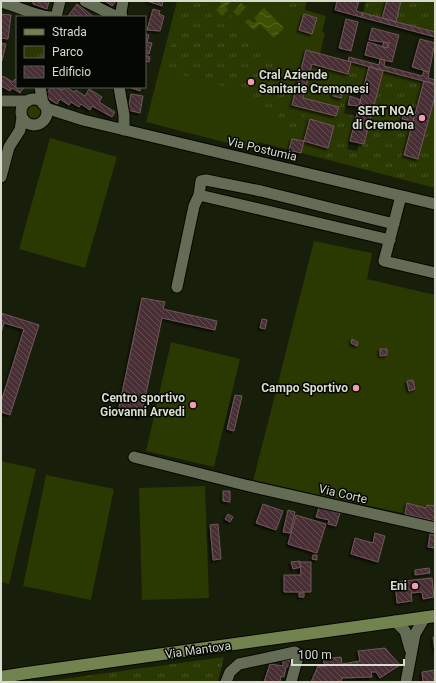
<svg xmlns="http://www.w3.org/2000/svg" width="436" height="683" font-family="Roboto,sans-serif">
  <defs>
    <pattern id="park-tufts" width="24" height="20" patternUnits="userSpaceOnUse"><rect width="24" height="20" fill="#2a3802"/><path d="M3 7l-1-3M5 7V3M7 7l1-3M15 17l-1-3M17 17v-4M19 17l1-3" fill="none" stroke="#485426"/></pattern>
    <pattern id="water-waves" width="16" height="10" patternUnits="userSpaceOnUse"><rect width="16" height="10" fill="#3d4f03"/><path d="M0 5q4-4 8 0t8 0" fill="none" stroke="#586827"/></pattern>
    <pattern id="building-back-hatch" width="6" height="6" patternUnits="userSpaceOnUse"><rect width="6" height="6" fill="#482f35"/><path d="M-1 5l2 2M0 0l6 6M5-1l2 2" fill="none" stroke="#624d51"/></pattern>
    <filter id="shadow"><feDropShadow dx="-2" dy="2" stdDeviation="1" flood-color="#0009"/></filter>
  </defs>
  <rect width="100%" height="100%" fill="#171e09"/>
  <path fill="#2a3802" d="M177 1H307L305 10 326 16 322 32 325 33 320 54 351 62 325 159 258 142 255 150 146 122Z
    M25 112a9 9 0 1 1 18 0a9 9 0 1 1-18 0Z
    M50 138 117 157 85 268 19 249Z
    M314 241 372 253 367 279 435 295V520L253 481Z
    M171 342 240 359 214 467 146 451Z
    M1 461 36 469 9 584 1 582Z
    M46 475 114 489 91 600 23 586Z
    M205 486 209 598 142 600 139 488Z"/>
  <path fill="url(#park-tufts)" d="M183 1H213L210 13 221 24 230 15 248 31 240 40 270 50 293 74 284 109 305 115 301 132 276 126 279 111 248 103 250 93 164 70Z
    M269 1H299L293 23Z
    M366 1H387L382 18 363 13Z
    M401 1H430L435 3V32L396 22Z
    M351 62 369 67 362 94 350 91 344 113 355 116 347 149 357 151 359 143 364 144 383 71 424 81 416 109 404 106 399 124 412 127 404 155 418 159 435 96V188L325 159Z
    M224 657 218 682H41Z"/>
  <path fill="url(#water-waves)" d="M219 1H231L226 7 228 10 222 16 216 10 222 4Z
    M241 3 246 7 238 16 233 12Z
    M264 8 284 28 274 38 260 24 254 30 245 22 248 19 255 23 257 21 254 18Z"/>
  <path fill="url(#building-back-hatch)" stroke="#71565c" filter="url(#shadow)" d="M33 1H49L47 9 33 4Z
    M105 1H116L112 6Z
    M147 1H163L162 6Z
    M337 1H359L356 11 363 13 361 17 335 10Z
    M387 1H401L396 22 382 18Z
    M77 4 94 17 68 16Z
    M153 9 160 11 159 14 164 16 160 31 147 30Z
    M363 13 435 32V37L361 17Z
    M1 14 11 15 8 39 1 38Z
    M304 14 317 18 312 34 299 30Z
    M346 19 358 22 351 51 339 48Z
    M372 28 399 35 392 62 365 55 368 42 387 48 389 43 369 40Z
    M145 34 149 35 147 42 152 43 149 54 145 53Z
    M420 39 435 43 429 72 412 67Z
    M384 42 389 43 387 48 382 47Z
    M1 43 6 44 2 61 1 60Z
    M306 50 351 62 348 74 312 64 303 98 339 107 336 116 292 105Z
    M145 55 150 57 149 62 145 61Z
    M349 57 379 65 380 59 385 60 384 66 422 76 424 71 429 72 428 78 435 80V84L348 61Z
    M369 67 383 71 364 144 350 141Z
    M3 76 13 82 15 79 17 81V87H24L20 93 12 88 10 91 1 86V79Z
    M424 81 435 84V96L418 159 404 155Z
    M51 87H58L62 90 66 87 74 92 76 90 85 96 89 89 102 97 99 102 115 112 112 117 92 106 90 110 81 104 79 107 71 102 69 105 60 99 57 104 45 96Z
    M129 87H141L140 91Z
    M335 87 344 90 341 98 333 96Z
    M131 94 143 96 140 113 128 110Z
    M350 96 361 100 359 106 348 105Z
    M404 110 415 115 413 121 402 119Z
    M310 119 334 126 328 148 304 141Z
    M292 139 304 141 301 153 289 150Z
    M142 298 165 302 163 309 217 321 215 330 162 318 141 417 118 412Z
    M1 313 39 325 10 415 1 412V402L24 329 4 323 1 333Z
    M262 319 267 320 265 329 260 328Z
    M352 339 358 342 357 346 351 343Z
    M380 349H387V355L380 356Z
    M413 380 415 389 409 391 407 381Z
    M235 395 242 396 234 431 227 429Z
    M223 491H230V502L223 501Z
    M407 503 426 508 427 505 435 506V521L405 514Z
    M263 504 283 511 276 530 256 523Z
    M319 507 340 513 336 526 328 524 329 520 316 517Z
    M288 510 295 512 290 533 283 532Z
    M228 514 233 517 230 522 225 519Z
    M296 515 326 524 317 553 288 544Z
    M218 524 221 559 213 560 210 525Z
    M375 533 385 536 378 562 351 554 355 538 373 543Z
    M430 534 435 535V548L428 547Z
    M313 555H317V560L312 559Z
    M300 561 301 567 293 569 291 562Z
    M300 562H311V592H284V575H301Z
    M429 568 430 573 415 575V570Z
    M432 578 434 597 423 599 422 592 411 593 412 601 397 603 395 582Z
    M299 593H304V597H299Z
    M433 637H435V652Z
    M385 648 400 665 380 678 376 672H371L372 677 342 678 341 682H311L318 666 325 667 323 659 341 657 342 664 360 661 358 651Z
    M293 659 292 666 286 667 284 677 281 676 280 682H264L270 664 283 666V661Z
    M435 670V682H423L422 672Z"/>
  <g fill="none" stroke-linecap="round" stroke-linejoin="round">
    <g stroke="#040800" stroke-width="13">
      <path id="minor" d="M85 1 117 17
        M1 2C18 6 32 15 50 17
        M56 17 60 1
        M122 17 121 12 123 1
        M40 87 43 104
        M119 87 124 115V130
        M21 112a13 13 0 1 1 26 0a13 13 0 1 1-26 0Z
        M1 101H28
        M46 108 83 120 435 204
        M1 177 9 147 20 130 22 117
        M199 195 390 240
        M401 196 384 261 435 273
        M177 287 194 206 199 195 201 181 206 180 261 191 394 224
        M134 457 245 485 435 528
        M395 621 405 631 410 649
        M226 682 230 672 239 664 295 652 298 654V657L291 682
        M406 682 415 634 425 617"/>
    </g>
    <g stroke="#040800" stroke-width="14">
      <path id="major" d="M27 673 435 616"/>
    </g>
    <use href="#minor" stroke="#646c55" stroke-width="11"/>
    <use href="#major" stroke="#728350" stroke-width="12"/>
    <path stroke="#969c8b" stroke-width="2" d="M1 670 20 682"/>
    <g stroke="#040800" stroke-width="14" stroke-linecap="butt">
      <path id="major-bridge" d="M1 677 27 673"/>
    </g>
    <use href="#major-bridge" stroke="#728350" stroke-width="12"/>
  </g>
  <g fill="#f19ab1" stroke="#050702" stroke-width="1.5">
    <circle cx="251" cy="82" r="4"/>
    <circle cx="422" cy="118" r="4"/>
    <circle cx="356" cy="388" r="4"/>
    <circle cx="193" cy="405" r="4"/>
    <circle cx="415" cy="586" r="4"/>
  </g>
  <g text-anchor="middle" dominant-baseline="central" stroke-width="3" stroke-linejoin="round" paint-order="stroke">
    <g font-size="12" font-weight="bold" fill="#d7dcce" stroke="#050702" text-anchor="end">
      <text x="259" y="75" text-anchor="start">Cral Aziende<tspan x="259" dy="14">Sanitarie Cremonesi</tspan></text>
      <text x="414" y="111">SERT NOA<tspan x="414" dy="14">di Cremona</tspan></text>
      <text x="348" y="388">Campo Sportivo</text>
      <text x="185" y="398">Centro sportivo<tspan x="185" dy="14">Giovanni Arvedi</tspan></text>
      <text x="407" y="586">Eni</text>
    </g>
    <g font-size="12" fill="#d7dcce" stroke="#050702">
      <text transform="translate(262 149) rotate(13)">Via Postumia</text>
      <text transform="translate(343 494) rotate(13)">Via Corte</text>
      <text transform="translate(198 650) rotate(-8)">Via Mantova</text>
    </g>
  </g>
  <rect width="436" height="683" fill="none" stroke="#d7dcce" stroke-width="4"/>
  <rect x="16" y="16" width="130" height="72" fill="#050702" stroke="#595c54"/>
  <rect x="24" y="29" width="20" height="6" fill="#728350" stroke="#595c54"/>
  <text x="52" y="36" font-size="12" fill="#d7dcce">Strada</text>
  <rect x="24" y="46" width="20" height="12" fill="url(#park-tufts)" stroke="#595c54"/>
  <text x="52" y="56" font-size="12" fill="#d7dcce">Parco</text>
  <rect x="24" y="66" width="20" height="12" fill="url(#building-back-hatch)" stroke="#595c54"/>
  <text x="52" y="76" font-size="12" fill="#d7dcce">Edificio</text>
  <path d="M292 659v6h112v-6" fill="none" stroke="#d7dcce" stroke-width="2"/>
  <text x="298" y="659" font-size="12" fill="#d7dcce" stroke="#050702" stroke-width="3" paint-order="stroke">100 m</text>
</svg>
